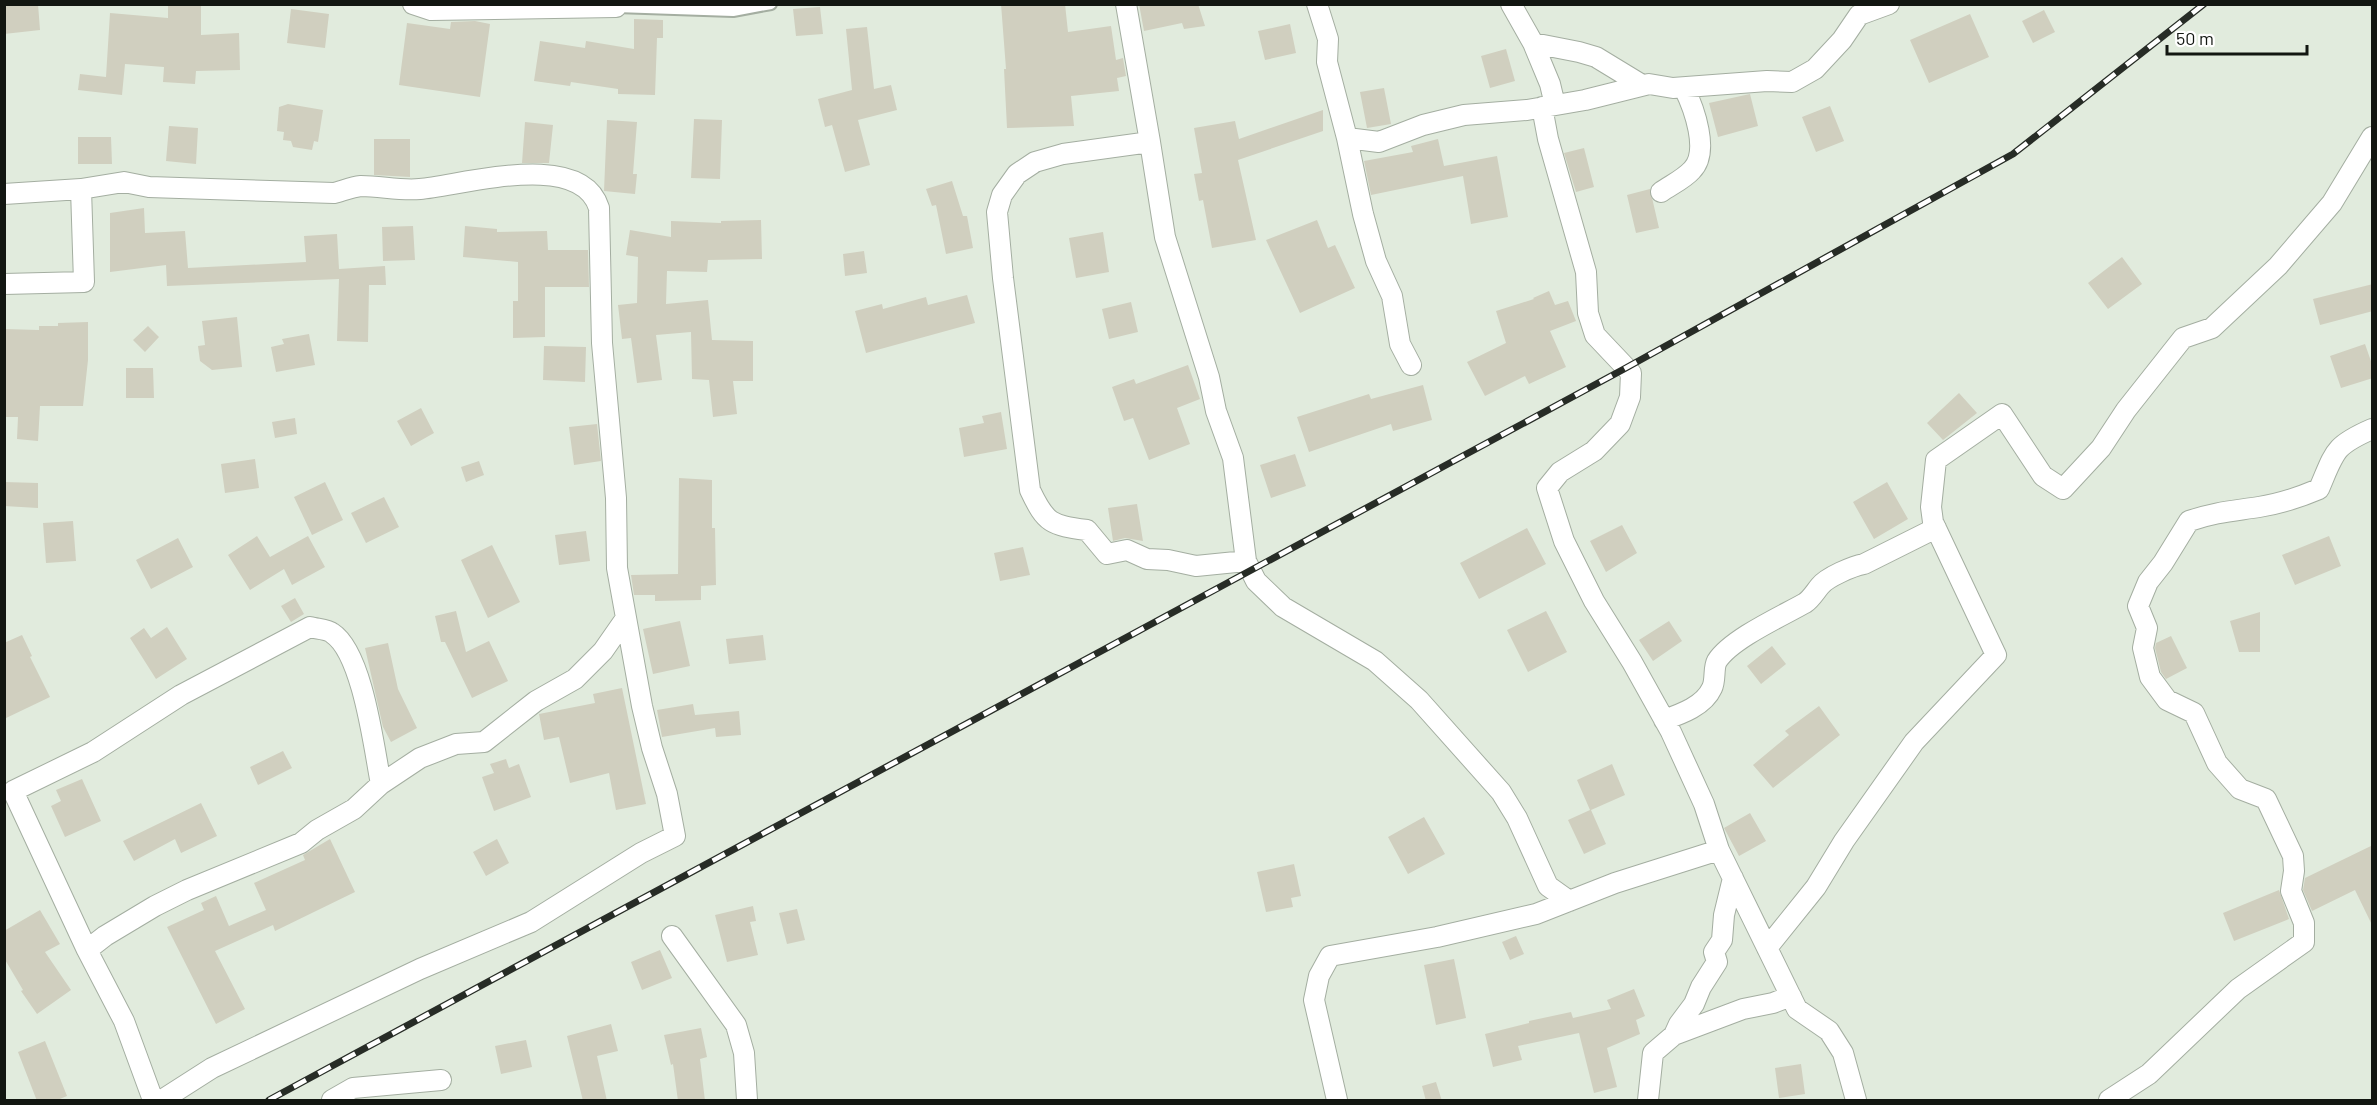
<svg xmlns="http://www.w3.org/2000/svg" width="2377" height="1105" font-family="Barlow,sans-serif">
  <rect width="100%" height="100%" fill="#e1ebdd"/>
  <path fill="#d0cfbf" d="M4 4H38L40 30 4 34Z
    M168 4H201V35L239 33 240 70 196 71 195 84 163 82 164 67 125 64 122 95 78 90 80 74 106 77 110 13 168 18Z
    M1001 4H1065L1068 32 1111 26 1116 60 1123 58 1126 76 1117 78 1119 91 1071 96 1074 126 1007 128 1004 69H1006Z
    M1139 4H1198L1205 26 1184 29 1182 23 1144 31Z
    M820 7 823 34 796 36 793 9Z
    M291 9 329 14 325 48 287 43Z
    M2044 10 2055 32 2033 43 2022 21Z
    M1970 14 1989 57 1929 83 1910 40Z
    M634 19 663 20V38H657L655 95 618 94V89L571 82 570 86 534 81 540 41 585 48 586 41 634 49Z
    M475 21 490 24 480 97 399 85 407 23 450 29 451 22Z
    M1290 24 1296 53 1265 60 1258 31Z
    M867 27 874 89 891 85 897 110 858 120 870 165 845 172 832 125 825 127 818 99 852 90 846 29Z
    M1506 49 1515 81 1490 88 1481 56Z
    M1384 88 1391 124 1367 128 1360 92Z
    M1750 94 1758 126 1718 137 1709 103Z
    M288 104 323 110 318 142 314 141 312 150 293 147 291 141 283 140 284 132 277 131 279 107Z
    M1830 106 1844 141 1816 152 1802 117Z
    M1323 110V131L1238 160 1256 240 1212 248 1203 200 1199 201 1194 174 1202 173 1194 128 1235 121 1239 139Z
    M694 119 722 120 720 179 691 178Z
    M607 120 637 122 633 174H637L635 194 604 191Z
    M525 122 553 125 549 163H522Z
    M169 126 198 128 196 164 166 161Z
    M78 137H111L112 164H78Z
    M374 139H410V177L374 175Z
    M1438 139 1444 166 1497 156 1508 217 1471 224 1463 176 1371 195 1364 161 1413 152 1411 146Z
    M1584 148 1594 187 1576 192 1564 153Z
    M952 181 963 216H967L973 248 946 254 936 205 932 206 926 189Z
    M1650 189 1659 228 1636 233 1627 195Z
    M144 208 145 233 185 231 188 268 306 262 304 236 337 234 339 269 385 266 386 285H369L368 342 337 341 339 279 167 286 166 265 110 272V213Z
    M761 220 762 259 708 260 707 272 667 271 666 304 708 300 712 340 753 341V381H733L737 414 713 417 709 380 692 379 691 332 656 335 662 380 637 383 631 338 622 339 618 305 637 303 638 257 626 255 630 230 671 237V221L721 223V221Z
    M1317 220 1328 248 1335 245 1355 288 1300 313 1266 240Z
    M413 226 415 260 383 261 382 227Z
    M465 226 497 229V232L547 231 548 250H588L589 287H545V337L513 338V301H518V262L463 257Z
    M1103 232 1109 272 1076 278 1069 238Z
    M864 251 867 273 845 276 843 254Z
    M2122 257 2142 284 2108 309 2088 283Z
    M2373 284V311L2320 325 2313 299Z
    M1549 291 1555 305 1568 301 1576 321 1550 331 1566 367 1529 384 1525 376 1485 396 1467 362 1506 343 1496 311 1534 299 1533 298Z
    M967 295 975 323 866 353 855 311 882 304 883 309 926 297 928 305Z
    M1131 302 1138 332 1109 339 1102 309Z
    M237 317 242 367 212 370 200 361 198 346 205 345 202 321Z
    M88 322V360L83 406H40L38 441 17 439 18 417H4V329L39 330V326H58V323Z
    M148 326 159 337 145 352 133 340Z
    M309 334 315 365 276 372 271 347 284 344 282 339Z
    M2365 344 2373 367V378L2341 388 2330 356Z
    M544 346 586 347 585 382 543 380Z
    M1188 365 1200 399 1177 408 1190 444 1149 460 1133 418 1124 421 1112 387 1134 379 1136 384Z
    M126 368H153L154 398H126Z
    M1423 385 1432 420 1393 431 1391 424 1309 452 1297 417 1369 394 1371 399Z
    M1959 393 1977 413 1943 440 1927 423Z
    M421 408 434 433 411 446 397 421Z
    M1001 412 1007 449 964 457 959 428 984 423 982 416Z
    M295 418 297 434 275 438 272 422Z
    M597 424 601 461 574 465 569 427Z
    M1295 454 1306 486 1271 498 1260 465Z
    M255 459 259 488 225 493 221 464Z
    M479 461 484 475 466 482 461 467Z
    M679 478 712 480V528H715L716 585 701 586V600L655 601V595H634L631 575 678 574Z
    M4 482 38 483V508L4 506Z
    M325 482 343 520 312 535 294 497Z
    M1887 482 1908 519 1874 539 1853 502Z
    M384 497 399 527 366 543 351 513Z
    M1137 504 1143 541 1125 538 1113 541 1108 508Z
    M73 521 76 561 46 563 43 523Z
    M1622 525 1637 553 1606 572 1590 541Z
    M1527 528 1546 564 1479 599 1460 563Z
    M586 531 590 561 559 565 555 535Z
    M257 536 270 557 308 536 325 567 292 585 284 569 250 590 228 555Z
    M2329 536 2341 566 2295 585 2282 555Z
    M178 538 193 567 151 589 136 560Z
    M492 545 520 602 488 618 461 560Z
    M1023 547 1030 575 1000 581 994 553Z
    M295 598 304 614 291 622 281 606Z
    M456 611 466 652 489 641 508 681 472 698 445 642H441L435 616Z
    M1546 611 1567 652 1528 672 1507 630Z
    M2260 612V652H2239L2230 621Z
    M680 621 690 666 653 674 643 629Z
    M1669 621 1682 641 1653 661 1639 640Z
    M167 627 187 659 156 679 130 638 144 628 151 638Z
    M22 635 32 656 30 657 50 697 4 719V643Z
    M763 635 766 660 729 664 726 639Z
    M2171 636 2187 668 2166 679 2161 672 2155 648 2156 643Z
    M388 643 398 689 417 728 391 742 383 727 365 648Z
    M1772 646 1786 664 1761 684 1747 666Z
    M622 688 646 804 616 810 609 773 570 783 559 737 544 740 539 714 595 703 593 694Z
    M693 704 695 715 739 711 741 735 716 737 715 728 662 737 657 710Z
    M1819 706 1840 735 1773 788 1753 765 1789 735 1785 731Z
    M283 751 292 768 258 785 250 767Z
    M506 759 509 768 519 764 531 797 494 811 482 777 494 773 490 764Z
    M1612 764 1625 795 1591 810 1606 844 1584 854 1568 820 1590 810 1577 780Z
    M82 779 101 821 65 837 51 806 61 801 56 790Z
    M201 803 217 836 181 853 175 839 134 861 123 841Z
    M1750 813 1766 841 1739 856 1724 828Z
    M1424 817 1445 854 1408 874 1388 837Z
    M330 839 355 892 275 931 273 925 215 951 245 1009 216 1024 167 927 204 910 201 903 216 896 229 926 266 910 254 883 305 860 303 855Z
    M497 839 509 863 486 876 473 852Z
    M2373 845V927L2355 890 2312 911 2303 890 2305 878Z
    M1294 864 1301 896 1291 898 1293 907 1266 912 1257 872Z
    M2279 890 2289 919 2234 941 2223 913Z
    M753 906 756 921 750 922 758 955 727 962 715 915Z
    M797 909 805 940 787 944 779 913Z
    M40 910 60 944 45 952 71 990 37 1014 21 991 23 990 4 958V931Z
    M1516 936 1524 954 1510 960 1502 942Z
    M660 950 672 978 642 990 631 962Z
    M1454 959 1466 1018 1436 1025 1424 965Z
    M1634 989 1645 1016 1636 1020 1640 1034 1607 1048 1617 1087 1594 1093 1579 1033 1518 1046 1522 1060 1493 1067 1485 1034 1529 1023V1021L1571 1012 1573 1018 1611 1009 1607 1000Z
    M611 1024 618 1051 597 1056 607 1101H583L567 1036Z
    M701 1028 707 1057 700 1059 705 1101H678L673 1064 671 1065 664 1035Z
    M526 1040 532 1067 501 1074 495 1046Z
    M45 1041 67 1096 55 1101H37L18 1052Z
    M1801 1064 1805 1094 1779 1098 1775 1068Z
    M1436 1082 1442 1101H1426L1422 1086Z"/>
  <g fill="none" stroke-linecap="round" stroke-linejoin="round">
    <g stroke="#a4aea1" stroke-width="14">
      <path id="service" d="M616 7 733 11 771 4"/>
    </g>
    <g stroke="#a4aea1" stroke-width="22">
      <path id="minor" d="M413 4 431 10 616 7
        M1126 4 1150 142 1063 154 1035 162 1017 174 1002 195 997 212 1003 278 1030 490C1046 524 1051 525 1087 530L1107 554 1127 550 1147 559 1168 560 1196 566 1246 561 1256 581 1283 607 1375 661 1419 700 1501 792 1517 818 1548 886 1569 901
        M1317 4 1328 39 1327 62 1347 138 1379 142 1423 125 1464 115 1527 110 1585 100 1649 84 1673 88 1767 81 1792 82 1815 69 1842 40 1859 15 1889 4
        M1511 4 1533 43 1579 52 1596 57 1642 85
        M1533 43 1550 84 1555 105
        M1542 107 1548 139 1586 272 1588 313 1595 335 1631 373 1630 397 1620 424 1594 451 1560 472 1547 488 1564 541 1594 601 1632 662 1671 732 1704 804 1719 850
        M1347 138 1363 214 1376 261 1392 296 1400 344 1411 365
        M1150 142 1165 237 1209 377 1216 411 1233 458 1246 561
        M81 189 124 182 149 187 334 193C342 191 352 187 361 186 381 186 400 191 420 189 464 185 581 149 599 208L602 343 616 498 617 568 642 706 652 748 667 794 675 836 641 853 531 922 420 969 212 1068 162 1100
        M1661 192C1671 185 1684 179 1692 170 1710 152 1694 108 1684 88
        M4 194 81 189 84 282 4 284
        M1664 720C1681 714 1704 706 1712 688 1716 680 1713 668 1717 661 1731 639 1782 616 1805 603 1811 599 1815 592 1820 586 1827 577 1853 566 1864 564L1936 528
        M672 936 736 1025 744 1053 747 1100
        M1767 948 1816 887 1844 841 1914 742 1996 655 1933 522 1931 507 1936 460 2002 414 2043 476 2063 489 2101 448 2126 410 2183 338 2212 328 2278 266 2332 203 2372 137
        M87 950 105 936 155 906 187 890 301 843 317 830 354 809 381 784 420 758 456 744 484 742 536 701 575 679 603 651 626 618
        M1674 1035 1679 1024 1694 1004 1701 987 1717 962 1714 952 1722 940 1724 915 1733 878
        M153 1100 124 1021 87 950 13 791 93 752 181 695 310 627C316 629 327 629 332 633 363 653 374 749 381 784
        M332 1100 353 1088 441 1080
        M1337 1100 1314 1000 1319 976 1330 956 1437 937 1536 914 1615 883 1719 850 1797 1009 1829 1031 1843 1053 1856 1100
        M1648 1100 1653 1053 1674 1035 1743 1009 1773 1003 1791 996
        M2109 1100 2149 1074 2238 989 2304 942V923L2291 891 2294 871 2293 856 2266 799 2240 789 2217 763 2194 713 2167 700 2150 677 2143 648 2147 628 2138 606 2148 582 2163 563 2189 521C2215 512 2233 511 2259 507 2279 504 2300 497 2319 489 2335 452 2333 446 2372 429"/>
    </g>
    <use href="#service" stroke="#fff" stroke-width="10"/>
    <use href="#minor" stroke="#fff" stroke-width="20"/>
    <g stroke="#272c26" stroke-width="7">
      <path id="rail" d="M269 1100 1624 369 2013 154 2204 4"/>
    </g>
    <use href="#rail" stroke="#fff" stroke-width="4.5" stroke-dasharray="14" stroke-linecap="butt"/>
  </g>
  <rect width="2377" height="1105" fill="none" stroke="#121611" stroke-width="12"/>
  <path d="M2167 45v9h140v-9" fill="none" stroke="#121611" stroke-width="3"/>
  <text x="2176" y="45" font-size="18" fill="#121611" stroke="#ffffff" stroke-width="4.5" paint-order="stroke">50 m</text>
</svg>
